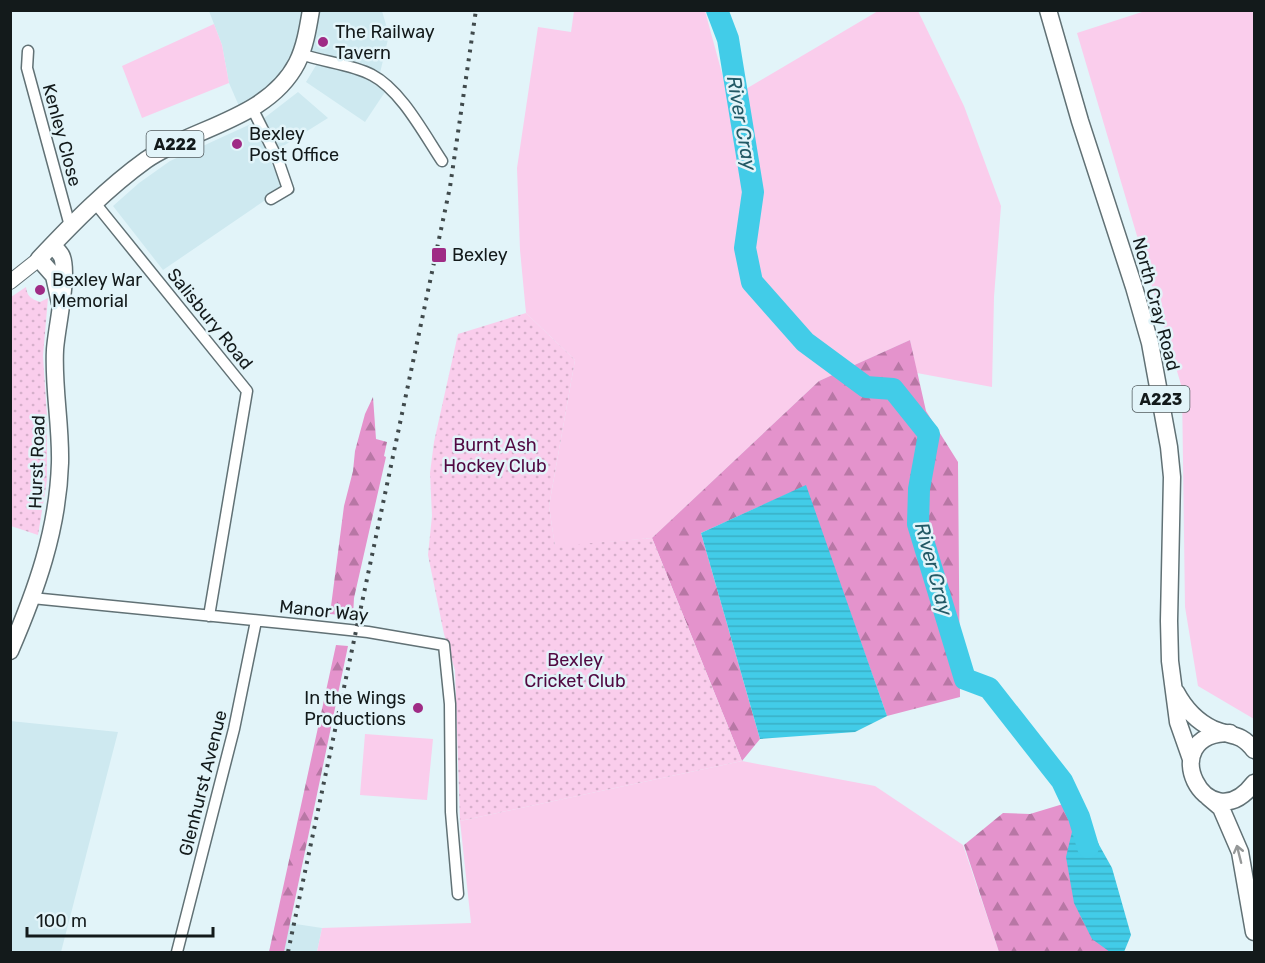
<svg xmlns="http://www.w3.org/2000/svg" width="1265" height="963" font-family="Rubik,sans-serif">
  <defs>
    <pattern id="forest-firs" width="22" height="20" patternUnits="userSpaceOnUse" patternTransform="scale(1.5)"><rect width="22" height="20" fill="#e493cc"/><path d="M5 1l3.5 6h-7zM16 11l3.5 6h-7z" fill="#b877a5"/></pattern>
    <pattern id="park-dots" width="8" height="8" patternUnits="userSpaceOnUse" patternTransform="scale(1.5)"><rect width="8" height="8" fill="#facdec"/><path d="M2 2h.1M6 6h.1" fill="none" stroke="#d5afca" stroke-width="1.8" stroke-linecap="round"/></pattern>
    <pattern id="water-rules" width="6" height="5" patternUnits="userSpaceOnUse" patternTransform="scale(1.5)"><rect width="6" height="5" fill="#42cce8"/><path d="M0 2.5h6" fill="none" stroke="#39afc6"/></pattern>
  </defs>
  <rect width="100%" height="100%" fill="#e2f4f9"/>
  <path fill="#cee9f0" d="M209 11H307L298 45 282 73 260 94 239 106 229 83 222 45Z
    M319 11H382L389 35 380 73 310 53Z
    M318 62 324 66 326 63 367 79 385 92 365 122 306 82Z
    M298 92 328 118 280 148 263 119Z
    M253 123 283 188 163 270 113 206 139 183 170 161Z
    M10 721 118 732 61 952H11Z
    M276 921 322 928 317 952H269Z"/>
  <path fill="#facdec" d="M574 11H705L729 99 878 11H918L964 106 1001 206 994 297 992 387 917 373 910 340 819 381 652 538 555 547 549 506 575 360 526 313 520 250 517 168 538 27 571 32Z
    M1145 11H1254V719L1198 686 1185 607 1182 388 1077 33Z
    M214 24 222 45 229 83 142 118 122 66Z
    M365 734 433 739 427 800 360 795Z
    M742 761 875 786 963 845 999 952H317L322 928 471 923 460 821Z"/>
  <path fill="url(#forest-firs)" d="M910 340 926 411 958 462 960 697 887 716 805 486 701 533 760 739 742 761 652 538 819 381Z
    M373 397 376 439 387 442 384 456 386 457 354 598 353 616 330 614 344 506 353 471 355 451 365 414Z
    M336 645 348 646 284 952H269Z
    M1073 801 1079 817 1118 952H999L964 845 1003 813 1030 814Z"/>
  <path fill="url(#park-dots)" d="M26 287C27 296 31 299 40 302L48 298 43 356 47 417V480L38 535 11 526V297Z
    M526 313 575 360 549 506 555 546 652 538 742 761 460 821 455 670 444 634 428 555 432 516 430 473 434 442 458 334Z"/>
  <path fill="url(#water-rules)" d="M806 485 887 716 855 732 760 739 701 533Z
    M1083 816 1112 868 1131 935 1124 952H1110L1092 939 1074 903 1066 857 1075 819Z"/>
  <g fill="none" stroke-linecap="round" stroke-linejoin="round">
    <path stroke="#42cce8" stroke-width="22" d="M717 10 728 39 753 192 745 248 752 282 805 342 866 387 893 389 929 434 919 489 918 524 965 679 989 688 1062 781 1079 817 1088 847"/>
    <g stroke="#617175" stroke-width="13">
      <path id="minor" d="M28 51 27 68 70 226
        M301 54C323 62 352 64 372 75 401 90 424 134 442 161
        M252 108 278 160 288 189 271 199
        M95 203 247 391 209 616
        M32 598 303 625 368 632 444 645 450 704 451 812 458 894
        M177 952 234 729 256 621"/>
    </g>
    <g stroke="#617175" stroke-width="16">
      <path id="secondary" d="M10 282 39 259"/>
    </g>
    <g stroke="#617175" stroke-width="19">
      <path id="primary" d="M1048 10 1080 121 1134 287 1150 343 1169 447 1172 477 1169 621 1170 661 1178 722 1191 759
        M60 303 54 276 39 259C72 224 107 188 146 160 194 127 268 119 297 63 305 47 308 28 311 10
        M10 651C36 591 58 530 60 463 61 425 53 387 55 350 56 330 70 270 61 255 59 252 55 248 53 245
        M1176 692C1184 707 1196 721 1213 729 1232 737 1240 732 1254 750
        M1230 733C1152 733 1207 845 1254 783
        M1208 797 1221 808 1240 852 1254 932"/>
    </g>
    <use href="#minor" stroke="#fff" stroke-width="10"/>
    <use href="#secondary" stroke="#fff" stroke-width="14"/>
    <use href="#primary" stroke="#fff" stroke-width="16"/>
    <path stroke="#404a4c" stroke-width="4" stroke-dasharray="3 6" stroke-linecap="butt" d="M288 952 450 187 476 10"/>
  </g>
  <defs><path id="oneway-shaft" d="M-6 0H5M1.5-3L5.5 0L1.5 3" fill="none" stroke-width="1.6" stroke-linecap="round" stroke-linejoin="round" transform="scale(1.5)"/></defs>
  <use stroke="#959898" href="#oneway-shaft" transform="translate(1239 854) rotate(-104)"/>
  <g fill="#9f2b85" stroke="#e2f4f9" stroke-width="2">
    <circle cx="323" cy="42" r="6"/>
    <circle cx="237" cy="144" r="6"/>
    <rect x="431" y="247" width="16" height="16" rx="3"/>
    <circle cx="40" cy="290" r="6"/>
    <circle cx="418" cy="708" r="6"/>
  </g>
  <g text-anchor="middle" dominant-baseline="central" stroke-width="5" stroke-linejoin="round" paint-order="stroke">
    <g fill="#e2f4f9" stroke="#515b5e" stroke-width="1.5">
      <rect x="146.5" y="131" width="57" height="26" rx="4.5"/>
      <rect x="1132.5" y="386" width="57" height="26" rx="4.5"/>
    </g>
    <g font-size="16" font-weight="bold" fill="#131a1b">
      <text x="175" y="144">A222</text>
      <text x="1161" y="399">A223</text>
    </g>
    <g font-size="18" fill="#131a1b" stroke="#e2f4f9" text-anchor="start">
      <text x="335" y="32">The Railway<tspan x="335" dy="21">Tavern</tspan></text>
      <text x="249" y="134">Bexley<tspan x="249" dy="21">Post Office</tspan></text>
      <text x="452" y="255">Bexley</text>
      <text x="52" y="280">Bexley War<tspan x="52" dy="21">Memorial</tspan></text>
      <text x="406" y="698" text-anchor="end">In the Wings<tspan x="406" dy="21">Productions</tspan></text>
    </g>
    <g font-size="18" fill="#131a1b" stroke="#e2f4f9">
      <text transform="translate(62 135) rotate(75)">Kenley Close</text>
      <text transform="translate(1156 304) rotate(75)">North Cray Road</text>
      <text transform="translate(210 319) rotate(51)">Salisbury Road</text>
      <text transform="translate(37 462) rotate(-88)">Hurst Road</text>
      <text transform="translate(324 611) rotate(6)">Manor Way</text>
      <text transform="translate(203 783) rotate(-76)">Glenhurst Avenue</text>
    </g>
    <g font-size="18" fill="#510942" stroke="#e2f4f9">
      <text x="495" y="445">Burnt Ash<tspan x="495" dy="21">Hockey Club</tspan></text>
      <text x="575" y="660">Bexley<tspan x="575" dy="21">Cricket Club</tspan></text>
    </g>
    <g font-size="20" font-style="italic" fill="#225965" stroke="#e2f4f9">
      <text transform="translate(742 123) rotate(80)">River Cray</text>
      <text transform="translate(934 569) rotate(75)">River Cray</text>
    </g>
  </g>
  <rect width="1265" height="963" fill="none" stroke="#131a1b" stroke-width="24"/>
  <path d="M27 927v9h186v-9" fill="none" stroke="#131a1b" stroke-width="3"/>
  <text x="36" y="927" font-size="18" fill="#131a1b" stroke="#e2f4f9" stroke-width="4.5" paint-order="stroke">100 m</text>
</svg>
